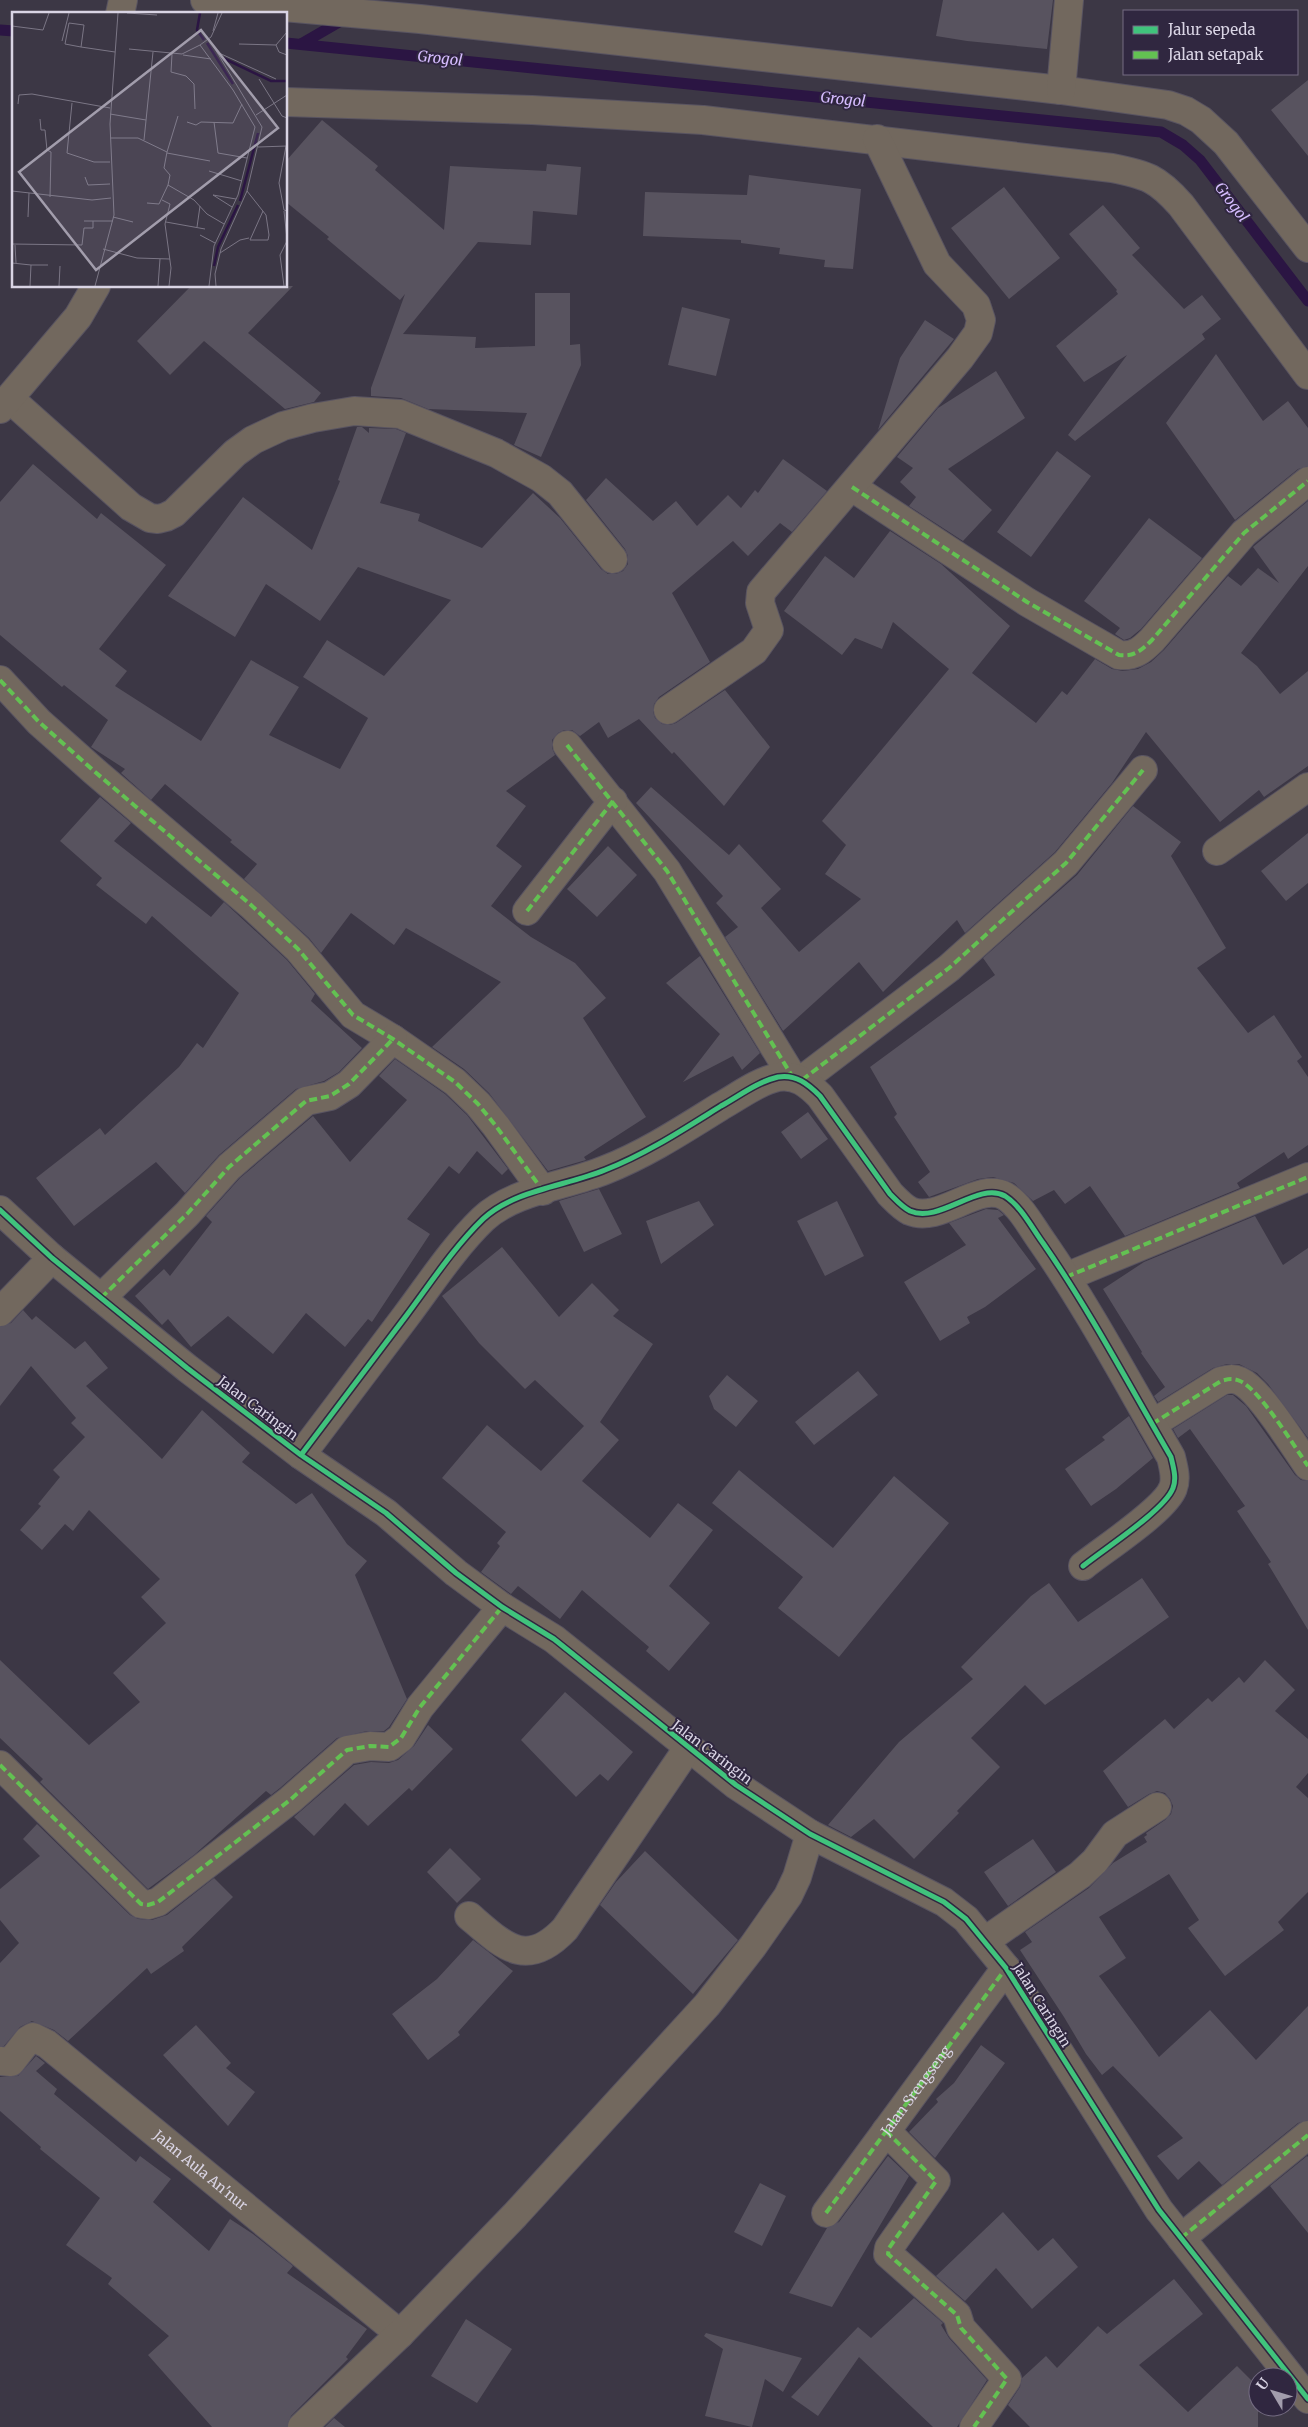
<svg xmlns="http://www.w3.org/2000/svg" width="1308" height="2427" font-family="Merriweather,serif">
  <rect width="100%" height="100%" fill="#3c3745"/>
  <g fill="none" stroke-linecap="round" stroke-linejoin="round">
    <path stroke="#2b1543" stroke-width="11" d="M0 30 14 31
      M286 43 1161 132 1183 145 1200 160 1308 301
      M301 44 346 18"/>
  </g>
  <path fill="#58535f" d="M943 0H1053L1047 49 967 41 936 36Z
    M1308 80V156L1271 110Z
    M322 120 378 166 375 170 444 230 450 166 546 171 547 164 581 167 577 215 533 211 531 245 478 242 403 334 476 337 475 348 535 346V293H570V345L580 344 581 365 541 457 514 445 527 413 428 409 401 398 371 396V388L405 294 400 300 352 260 327 239 329 237 286 202V161Z
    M749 175 861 189 853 269 824 267 825 260 779 254 780 248 741 243V240L643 236 645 192 747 195Z
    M1004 187 1060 258 1009 299 951 228Z
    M1103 205 1140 248 1132 255 1184 309 1202 295 1221 319 1202 334 1205 339 1075 441 1068 435 1127 355 1084 382 1056 346 1118 294 1116 291 1117 290 1069 234Z
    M191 286H293L248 333 321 393 314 402 285 409 204 341 170 375 137 341Z
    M682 307 730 319 716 376 668 365Z
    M925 320 954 339 878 430 900 358Z
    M1216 354 1263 421 1288 401 1308 428V466L1298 469 1235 520 1166 423Z
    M996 371 1025 418 948 469 992 510 963 541 909 506 916 497 900 482 913 468 897 457 938 408Z
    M357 427H362L369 433V428L396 429 406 433 380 503 420 514 418 521 482 548 533 493 560 518 601 569 608 574H616L623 571 628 564V556L625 549 586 500 606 478 653 521 676 501 697 526 728 495 741 508 755 490 758 493 783 459 827 491 792 532 780 523 748 556 733 541 672 593 710 662 659 697 654 704 653 712 655 718 662 724 670 725 676 723 725 690 770 747 724 806 674 752 672 754 639 719 608 738 599 722 580 736 572 730H564L558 733 552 740V748L555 755 506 791 526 806 496 846 522 866 491 906 531 937 575 963 606 998 583 1018 646 1117 584 1157 586 1160 548 1171 489 1093 464 1069 432 1047 501 982 406 928 394 945 351 913 321 953 309 938 244 879 257 864 230 842 232 840 165 784 151 800 121 773 125 769 91 747 108 720 64 685 62 687 0 635V502L33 464 97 519 101 513 166 565 99 649 127 671 115 686 201 741 251 660 299 687 269 735 340 769 368 718 303 677 327 640 384 676 451 600 358 567 320 621 266 584 235 637 168 596 243 497 312 550 340 481 338 480Z
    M1057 451 1091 476 1031 557 997 532Z
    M1308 501V566L1241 653 1257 666 1280 694 1308 671V766L1264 797 1259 790 1220 822 1146 732 1112 783 1055 852 965 933 957 920 883 992 859 962 783 1031 725 937 738 927 716 903 723 896 636 803 651 787 729 855 739 844 781 889 761 908 799 952 861 899 825 874 846 845 822 821 949 669 893 622 882 649 855 638 842 655 784 611 825 556 854 578 890 531 941 564 1010 626 972 673 1036 723 1062 691 1067 695 1095 659 1112 669 1123 671 1138 669 1151 662 1164 650 1228 576 1241 586 1258 568 1279 583 1253 547Z
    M1149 518 1202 558 1141 629 1130 638 1124 640 1115 634 1120 628 1084 601Z
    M100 797 131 823 114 841 211 917 224 902 287 960 315 994 311 1001 362 1048 339 1072 324 1081 296 1089 219 1155 185 1193 156 1162 74 1226 36 1178 100 1128 105 1135 179 1067 197 1043 203 1048 239 993 152 916 146 924 96 885 102 878 60 841Z
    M1133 806 1181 842 1171 856 1226 948 1197 968 1248 1033 1274 1015 1302 1057 1297 1061 1308 1077V1145L1288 1159 1284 1152 1237 1183 1240 1188 1125 1236 1090 1186 1065 1204 1054 1190 1033 1201 1014 1183 993 1177 978 1179 929 1197 918 1182 930 1172 894 1117 897 1114 870 1067 995 975 983 958 1077 875Z
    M1308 833V883L1286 901 1261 871Z
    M608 846 637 875 597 917 567 889Z
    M700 956 760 1053 742 1070 733 1056 683 1082 720 1034 666 983Z
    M395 1059 445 1094 467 1115 508 1169 502 1175 477 1151 459 1174 449 1166 407 1219 430 1234 372 1322 368 1319 345 1347 306 1313 273 1354 228 1316 191 1347 168 1319 162 1325 135 1296 164 1269 170 1276 212 1222 206 1216 240 1178 313 1116 350 1162 407 1100 379 1076Z
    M808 1112 828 1139 801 1159 781 1132Z
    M599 1189 622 1234 584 1252 559 1201Z
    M699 1201 714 1225 661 1264 646 1221Z
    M837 1201 864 1256 825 1276 797 1221Z
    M986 1209 998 1210 1004 1215 998 1218 1036 1269 985 1307 967 1317 970 1323 940 1341 904 1282 966 1245 949 1223Z
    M1255 1216 1283 1265 1308 1248V1438L1268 1384 1257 1373 1239 1364H1227L1213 1368 1158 1402 1154 1396 1165 1387 1141 1353 1142 1352 1103 1289 1144 1262Z
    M502 1247 559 1317 592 1283 619 1310 613 1316 653 1344 600 1422 619 1440 582 1481 650 1538 678 1503 713 1530 669 1586 710 1623 669 1671 646 1651 649 1647 582 1590 560 1619 518 1586 511 1594 481 1572 500 1546 497 1543 506 1532 442 1478 487 1425 541 1471 584 1426 535 1380 525 1389 479 1343 442 1296Z
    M23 1310 32 1320 36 1316 75 1349 85 1341 108 1368 86 1386 162 1459 202 1410 250 1453 242 1462 296 1504 312 1493 347 1544 367 1561 355 1575 407 1699 389 1727 384 1731H367L337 1738 280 1788 271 1795 266 1791 194 1855 148 1889 40 1782 43 1779 0 1738V1660L89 1745 140 1702 113 1673 166 1623 141 1597 160 1579 89 1510 73 1531 65 1524 42 1550 20 1530 41 1506 38 1504 60 1477 53 1470 85 1437 71 1423 76 1418 31 1366 0 1406V1327L11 1323Z
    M858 1371 878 1395 814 1445 795 1422Z
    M727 1375 758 1401 736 1427 714 1409 709 1396Z
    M1227 1395H1233L1246 1406 1295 1475 1301 1480 1308 1481V1630L1268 1564 1271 1562 1237 1511 1245 1506 1190 1429 1178 1438 1173 1429Z
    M1129 1416 1153 1458 1116 1489 1091 1506 1065 1469 1105 1440 1102 1437Z
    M739 1470 833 1548 894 1476 949 1523 839 1657 778 1608 803 1577 712 1503Z
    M1142 1578 1169 1617 1045 1705 1025 1685 971 1738 1000 1767 957 1811 959 1813 914 1859 874 1819 851 1837 828 1825 899 1742 973 1679 961 1667 1031 1596 1049 1583 1078 1622Z
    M1265 1660 1295 1690 1275 1711 1308 1739V1773L1296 1787 1308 1798V1892L1278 1922 1284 1930 1225 1976 1188 1928 1199 1920 1169 1874 1099 1917 1126 1958 1099 1976 1159 2057 1210 2010 1256 2060 1308 2006V2120L1298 2123 1222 2185 1199 2161 1178 2180 1157 2156 1183 2138 1113 2066 1102 2075 1086 2054 1064 2017 1020 1950 1032 1942 1025 1932 1089 1888 1113 1863 1147 1842 1144 1837 1147 1835 1146 1833 1165 1820 1171 1814 1173 1806 1170 1799 1165 1793 1157 1791 1149 1794 1128 1807 1103 1771 1165 1719 1174 1729 1208 1698 1212 1702 1239 1677 1244 1683Z
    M565 1692 633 1752 608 1781 600 1774 576 1797 521 1740Z
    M428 1725 453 1749 412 1791 409 1788 368 1826 345 1803 314 1836 294 1817 354 1765 371 1762 389 1763 398 1760 414 1746Z
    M37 1824 130 1915 138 1919 152 1920 167 1915 214 1878 233 1897 182 1947 184 1951 151 1974 147 1968 68 2041 54 2030 32 2021 20 2027 4 2046H0V1963L19 1943 0 1920V1889L40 1856 23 1839Z
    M1033 1839 1056 1872 1008 1906 984 1872Z
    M450 1848 481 1879 457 1903 427 1872Z
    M645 1851 738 1940 693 1994 600 1905 616 1882Z
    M473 1940 513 1971 458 2032 460 2035 428 2060 392 2014 437 1979Z
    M196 2025 231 2063 226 2068 255 2092 228 2126 163 2055Z
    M981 2045 1005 2063 935 2158 909 2132 938 2102 936 2099 954 2083Z
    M36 2056 45 2063 36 2071 57 2089 54 2094 136 2162 140 2156 171 2179 153 2202 209 2251 230 2219 253 2234 293 2266 287 2273 367 2329 346 2357 348 2359 291 2416 287 2427H212L148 2355 169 2336 108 2284 112 2278 66 2245 100 2198 40 2149 41 2147 0 2111V2077L18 2076Z
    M888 2156 909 2176 832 2307 789 2293 827 2228 839 2222Z
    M1307 2156 1308 2157V2233L1270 2186Z
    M760 2183 786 2196 762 2246 734 2232Z
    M1003 2212 1038 2251 1053 2238 1078 2267 1032 2309 996 2268 965 2301 936 2276Z
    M1174 2279 1203 2314 1139 2365 1188 2412 1237 2366 1258 2387V2427H1030L1008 2405 1020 2387 1022 2378 1046 2356 1057 2368 1098 2326 1107 2334Z
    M914 2298 943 2323 941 2325 949 2338 987 2380 957 2427H933L859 2357 818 2416 791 2397 858 2327 871 2338Z
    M466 2319 512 2349 477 2403 431 2376Z
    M706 2333 802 2358 783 2392 765 2379 752 2427 705 2416 723 2349 704 2336Z
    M334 2418 345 2427H325Z"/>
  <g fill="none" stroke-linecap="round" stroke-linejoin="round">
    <g stroke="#595461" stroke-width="30">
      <g id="minor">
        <path d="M205 0 420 19 1061 90 1168 105 1186 111 1201 120 1226 143 1308 248"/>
        <path d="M120 14 123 0"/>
        <path d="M1061 90 1069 0"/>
        <path d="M286 102 532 110 703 120 1112 168C1147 175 1157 178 1181 205L1308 375"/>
        <path d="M10 399 131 507 150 518 158 519 166 517 174 513 235 453 253 440 283 426 313 418 354 411 400 414 496 453 541 478 560 493 613 559"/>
        <path d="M0 409 78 317 96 286"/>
        <path d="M852 487 1027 602 1119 655C1134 657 1142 650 1152 640L1244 533 1308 481"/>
        <path d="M0 680 39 722 94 771 251 905 298 949 353 1015 393 1039 455 1082 478 1104 496 1126 543 1191"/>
        <path d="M668 710 754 651 769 630 760 603 761 592 960 358 978 333 981 320 976 305 937 264 877 139"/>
        <path d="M567 745 667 871 792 1076"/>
        <path d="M1217 851 1308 787"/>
        <path d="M527 911 613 801"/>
        <path d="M802 1080 949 968 1066 863 1143 770"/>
        <path d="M0 1210 52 1258 187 1368 301 1455 386 1513 456 1573 502 1607 554 1639 736 1785 810 1834 944 1902 966 1919 1006 1968 1159 2210 1308 2399"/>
        <path d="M1066 1277 1308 1177"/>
        <path d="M101 1298 187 1214 229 1167 306 1101 330 1096 349 1084 393 1039"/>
        <path d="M0 1312 52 1258"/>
        <path d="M1152 1424 1221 1381C1228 1379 1233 1378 1240 1381 1260 1390 1294 1446 1308 1466"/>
        <path d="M301 1455C336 1409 371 1363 406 1316 430 1284 454 1247 483 1219 514 1190 566 1186 605 1170 646 1154 684 1129 721 1106 739 1096 757 1082 778 1077 796 1074 808 1084 820 1096L890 1194C896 1200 902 1207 910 1211 940 1224 978 1181 1005 1196 1021 1206 1032 1228 1043 1243 1090 1311 1129 1385 1171 1457 1173 1466 1177 1478 1173 1488 1165 1510 1104 1549 1083 1566"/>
        <path d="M0 1765 141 1904 148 1905 158 1902 290 1800 347 1750 370 1746 389 1747 401 1738 420 1707 502 1607"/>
        <path d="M469 1916C504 1946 526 1970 565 1929L688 1748"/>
        <path d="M985 1941 1080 1875 1095 1861 1115 1834 1157 1807"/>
        <path id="s1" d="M0 2061 11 2062 28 2040 33 2037 47 2044 400 2334"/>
        <path d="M886 2131 936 2181 889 2248 888 2254 957 2315 961 2328 1007 2379 974 2427"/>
        <path id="s2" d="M826 2213 1006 1968"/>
        <path d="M1181 2238 1308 2135"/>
        <path d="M302 2427 400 2334 515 2215 707 2005 753 1946 788 1896 797 1877 810 1834"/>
      </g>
    </g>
    <use href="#minor" stroke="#72685e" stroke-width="28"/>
    <path stroke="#63c152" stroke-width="4" stroke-dasharray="8 4" stroke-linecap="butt" d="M852 487 1027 602 1119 655C1134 657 1142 650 1152 640L1244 533 1308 481
      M0 680 39 722 94 771 251 905 298 949 353 1015 393 1039 455 1082 478 1104 496 1126 543 1191
      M567 745 667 871 792 1076
      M527 911 613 801
      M802 1080 949 968 1066 863 1143 770
      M1066 1277 1308 1177
      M101 1298 187 1214 229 1167 306 1101 330 1096 349 1084 393 1039
      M1152 1424 1221 1381C1228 1379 1233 1378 1240 1381 1260 1390 1294 1446 1308 1466
      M0 1765 141 1904 148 1905 158 1902 290 1800 347 1750 370 1746 389 1747 401 1738 420 1707 502 1607
      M886 2131 936 2181 889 2248 888 2254 957 2315 961 2328 1007 2379 974 2427
      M826 2213 1006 1968
      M1181 2238 1308 2135"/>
    <g stroke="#302740" stroke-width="8">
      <path id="cycleway" d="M0 1210 52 1258 187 1368 301 1455 386 1513 456 1573 502 1607 554 1639 736 1785 810 1834 944 1902 966 1919 1006 1968 1159 2210 1308 2399
        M301 1455C336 1409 371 1363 406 1316 430 1284 454 1247 483 1219 514 1190 566 1186 605 1170 646 1154 684 1129 721 1106 739 1096 757 1082 778 1077 796 1074 808 1084 820 1096L890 1194C896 1200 902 1207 910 1211 940 1224 978 1181 1005 1196 1021 1206 1032 1228 1043 1243 1090 1311 1129 1385 1171 1457 1173 1466 1177 1478 1173 1488 1165 1510 1104 1549 1083 1566"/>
    </g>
    <use href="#cycleway" stroke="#40c37c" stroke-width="5"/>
  </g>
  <g text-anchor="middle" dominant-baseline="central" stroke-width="4" stroke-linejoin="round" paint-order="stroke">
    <g font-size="14" fill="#d9d4e4" stroke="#302740">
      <text transform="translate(258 1408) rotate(37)">Jalan Caringin</text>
      <text transform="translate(712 1752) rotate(37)">Jalan Caringin</text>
      <text transform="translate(1042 2005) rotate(58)">Jalan Caringin</text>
      <text stroke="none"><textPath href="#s2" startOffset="152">Jalan Srengseng</textPath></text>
      <text stroke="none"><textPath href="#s1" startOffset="259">Jalan Aula An'nur</textPath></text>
    </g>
    <g font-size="15" font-style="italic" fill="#d5bcfe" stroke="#302740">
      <text transform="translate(440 58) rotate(6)">Grogol</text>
      <text transform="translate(843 99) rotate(6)">Grogol</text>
      <text transform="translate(1232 202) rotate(53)">Grogol</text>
    </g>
  </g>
  <g transform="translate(12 12)">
    <rect width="275" height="275" fill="#3c3745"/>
    <path fill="none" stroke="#2b1543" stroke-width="2.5" d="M188 1 185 18 192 28M195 31 221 72M211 46 259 69H275M228 189 246 121M202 254 206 235 226 193"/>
    <path fill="none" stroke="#7b7685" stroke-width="1" d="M115 1 145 3M0 14 31 18 37 1M201 19 206 1M197 27 250 115 235 179 209 237 203 262 204 274M50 29 57 1M227 32 264 33 275 20M188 33 199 25 210 1M264 33 267 40 275 43M69 35 72 13 57 11 53 32 69 35 103 40M117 37 170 42 188 33 221 78 243 115 226 183 202 234 197 274M207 41 264 67M160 42 159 60 174 64 182 72 183 97M171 43 199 47M247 67 270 104 275 106M60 91 55 141 82 150H98M6 92 7 83 20 82 98 96M98 102 134 108M244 103 275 83M28 107 29 118H33L35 138 39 140 38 185M175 110 184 113 189 110 221 111 230 92M202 110 206 141 235 146M98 126H126L155 140 152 156 158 163 156 173 147 192 135 191M132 128 141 40M274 134 267 171 272 198 275 199M246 135 275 134M155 140 166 104M155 141 198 149M197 159 230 169M73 165 76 173 98 172M156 173 182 188 195 202 212 212M0 179 80 188 99 186M235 179 254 203 257 223 256 228H238L251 199M150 188 158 192 153 212 159 256 157 274M220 195 201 183 224 187M272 199 275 227M16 205 17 181M101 205 121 210M72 209H101M154 210 193 217M185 215 188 194M188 223 203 231M0 232 70 233 72 216H81V209M3 233 4 251M91 237 125 246 158 247M208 241 228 228 237 226M0 251 19 253 18 274M19 253H36M47 274 48 254M83 274 102 203 98 112 106 1M146 274 148 247M272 274 268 243 275 229"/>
    <path fill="#a29dac" fill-opacity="0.15" stroke="#a29dac" stroke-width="2.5" d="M189 18 266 116 84 258 7 160Z"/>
    <rect width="275" height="275" fill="none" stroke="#d9d4e4" stroke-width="2.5"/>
  </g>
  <rect x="1123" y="10" width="175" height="65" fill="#302740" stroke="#746c82"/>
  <rect x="1133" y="26" width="25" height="8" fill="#40c37c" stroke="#746c82"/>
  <text x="1168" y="35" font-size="15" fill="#d9d4e4">Jalur sepeda</text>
  <rect x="1133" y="51" width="25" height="8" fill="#63c152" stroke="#746c82"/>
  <text x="1168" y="60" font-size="15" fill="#d9d4e4">Jalan setapak</text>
  <g transform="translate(1273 2392) rotate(308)"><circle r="24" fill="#302740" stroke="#746c82"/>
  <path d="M0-4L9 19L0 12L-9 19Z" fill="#a29dac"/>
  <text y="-8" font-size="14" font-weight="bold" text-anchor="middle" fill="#d9d4e4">U</text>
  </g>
</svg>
